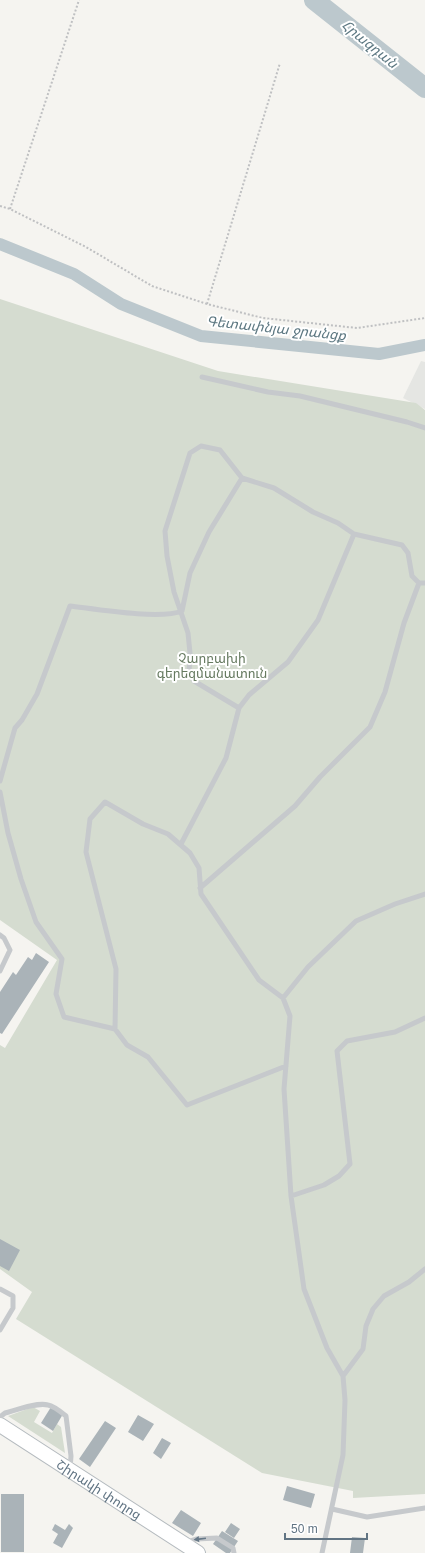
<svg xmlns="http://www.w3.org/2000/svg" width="425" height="1553" font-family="Arial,'Noto Sans Armenian',sans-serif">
  <rect width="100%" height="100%" fill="#f5f4f0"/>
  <path fill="#e5e6e3" d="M421 361 425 362V409L403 398Z"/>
  <path fill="#d5dcd0" d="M0 299 218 371 416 403 425 410V1494L353 1498V1491L262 1473 16 1319 32 1292 0 1269V1045L5 1048 57 960 0 920Z
    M33 1407 40 1411 34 1422 52 1433 57 1424 61 1427 65 1453 8 1416Z"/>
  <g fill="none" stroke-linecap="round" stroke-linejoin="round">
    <path stroke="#bcc8cd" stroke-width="12" d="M0 244 74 274 121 304 201 336 379 354 425 345"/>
    <path stroke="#bcc8cd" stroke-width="20" d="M314 0 425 88"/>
  </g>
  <path fill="#aab3b8" d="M36 953 49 962 2 1034 0 1033V992L13 972 16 975 28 957 32 960Z
    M0 1239 20 1250 9 1271 0 1266Z
    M51 1407 63 1414 53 1431 41 1423Z
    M138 1415 154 1424 143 1441 128 1432Z
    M105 1421 116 1428 90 1467 79 1459Z
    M162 1438 171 1443 161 1459 153 1453Z
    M287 1486 315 1494 311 1508 283 1500Z
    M1 1494H24V1552H1Z
    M181 1510 201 1523 193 1536 172 1523Z
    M231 1523 240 1529 234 1538 225 1532Z
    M55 1524 65 1530 69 1524 73 1528 62 1548 53 1543 58 1534 52 1530Z
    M222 1531 238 1541 230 1553H226L213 1544Z
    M352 1537 365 1538 363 1553H350Z"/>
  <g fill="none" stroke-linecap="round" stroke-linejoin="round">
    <g stroke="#b5bbbf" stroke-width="16">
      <g id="secondary">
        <path id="s1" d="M0 1425 198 1553"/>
      </g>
    </g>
    <path stroke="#bfc0c2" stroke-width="2" stroke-dasharray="2 2" stroke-linecap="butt" d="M0 206 10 209 86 247 152 286 207 304 263 318 357 328 425 318
      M10 209 79 0
      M207 304 280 63"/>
    <path stroke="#c6c9cc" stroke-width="5" d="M202 377 268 392 300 396 407 422 425 428
      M239 708 194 681 189 673 190 653 188 633 174 592 167 556 165 531 190 453 201 446 220 450 242 478 274 488 313 512 338 523 354 534 402 545 408 553 412 576 419 583H425
      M0 781 15 728 22 720 37 694 70 606C95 609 160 620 182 611L190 573 209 532 242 478
      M0 792 8 833 21 879 36 922 62 959 56 994 64 1017 115 1029 127 1045 148 1057 187 1105 286 1066
      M181 844 226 758 239 708 249 695 288 662 318 620 354 534
      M200 888 295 806 320 777 370 727 385 692 404 623 419 583
      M0 935 4 938 10 950 0 971
      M283 998 308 967 356 921 395 904 425 894
      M115 1029 116 969 86 852 90 819 105 802 143 824 168 834 190 853 199 868 201 894 259 980 283 998 290 1016 284 1089 291 1196 304 1289 327 1348 343 1376 345 1400 343 1455 322 1553
      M291 1196 324 1185 339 1176 350 1164 337 1051 347 1041 395 1032 425 1018
      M0 1289 13 1296V1308L0 1330
      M343 1376 363 1349 366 1326 373 1309 384 1296 409 1282 425 1269
      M0 1417 5 1413C16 1410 37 1402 48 1405 54 1406 61 1412 66 1416L71 1456 70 1469
      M332 1509 367 1517 425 1508
      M187 1542 196 1539 217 1538 233 1548 234 1553"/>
    <use href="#secondary" stroke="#fff" stroke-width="14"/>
  </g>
  <defs><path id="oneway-solid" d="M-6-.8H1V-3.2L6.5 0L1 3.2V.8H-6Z"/></defs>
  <use fill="#667887" href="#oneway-solid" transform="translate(200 1539) rotate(173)"/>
  <g text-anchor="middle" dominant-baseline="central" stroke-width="4" stroke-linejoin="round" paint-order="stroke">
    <g font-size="13" fill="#667a60" stroke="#fff">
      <text x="212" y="658">Չարբախի<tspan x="212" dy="15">գերեզմանատուն</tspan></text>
    </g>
    <g font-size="13" fill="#617483" stroke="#fff">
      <text stroke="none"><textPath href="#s1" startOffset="118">Շիրակի փողոց</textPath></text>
    </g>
    <g font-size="14" font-style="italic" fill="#5c7781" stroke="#fff">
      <text transform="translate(370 44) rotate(39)">Հրազդան</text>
      <text transform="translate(276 328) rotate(6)">Գետափնյա ջրանցք</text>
    </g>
  </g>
  <path d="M285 1533v6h82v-6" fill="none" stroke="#617483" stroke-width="2"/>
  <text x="291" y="1533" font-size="12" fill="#617483" stroke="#ffffff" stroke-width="3" paint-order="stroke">50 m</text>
</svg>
